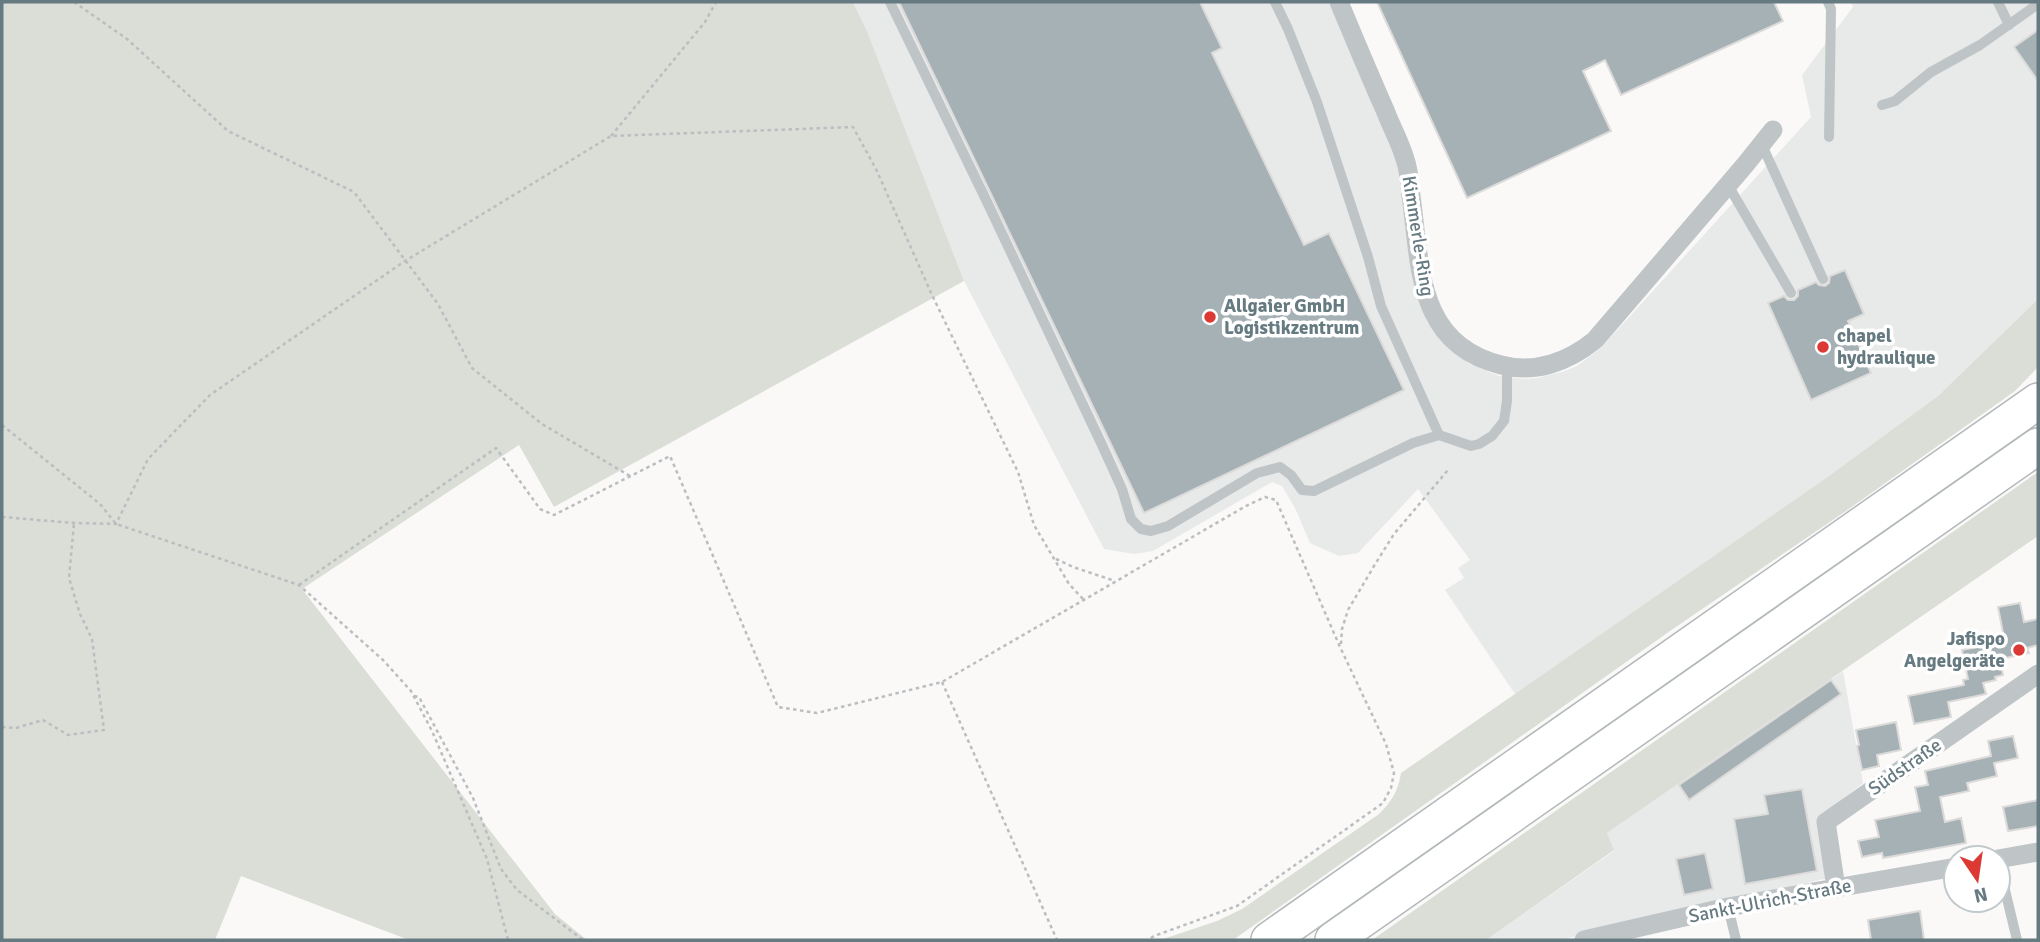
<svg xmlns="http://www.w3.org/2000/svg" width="2040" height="942" font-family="Signika,sans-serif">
  <rect width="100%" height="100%" fill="#faf9f8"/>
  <path fill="#e8e9e9" d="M853 2H1329L1397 155 1418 297 1428 323 1445 345 1470 364 1499 376 1524 379 1537 378 1562 372 1577 366 1601 348 1811 117 1802 75 1853 7 1851 2H2038V299L1938 396 1826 478 1515 694 1445 590 1464 578 1458 568 1470 560 1418 489 1358 553 1339 556 1310 543 1295 508 1282 486 1272 482 1153 551 1134 554 1104 549 964 281 867 31Z
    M1843 671 1863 783 1819 818 1828 878 1560 940H1486L1614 851 1607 833Z"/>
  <path fill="#dbded7" d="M2 2H853L867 31 964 281 554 507 519 445 302 589 555 914 587 940H409L241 876 215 940H2Z
    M2038 299V367L2015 391 1846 511 1670 631 1233 940H1160L1217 921 1242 909 1379 814C1392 801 1398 791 1401 773L1826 478 1938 396Z
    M2038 472V536L1607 833 1614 850 1486 940H1372Z"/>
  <path fill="#a6b1b5" stroke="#dcdbda" stroke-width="2" d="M899 2H1200L1222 48 1212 53 1304 245 1329 233 1404 390 1144 513Z
    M1377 2H1774L1783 21 1621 95 1605 60 1583 71 1611 131 1467 198Z
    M2038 30V81L2014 47Z
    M1845 270 1864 314 1848 321 1871 373 1811 400 1768 303 1784 296 1788 300H1794L1798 296V290L1816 282 1819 285 1825 286 1829 283 1830 276Z
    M2020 603 2024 622 2038 619V645L2027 648 2029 653 2000 659 2003 675 1995 677 1996 680 1983 683 1986 694 1948 702 1951 717 1914 724 1908 696 1964 685 1963 680 1968 679 1962 650 1972 648 1971 645 2004 638 1998 607Z
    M1831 680 1841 694 1689 800 1679 785Z
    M1896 722 1901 750 1877 755 1879 766 1862 770 1857 746 1859 745 1856 730Z
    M2013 736 2018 758 1994 763 1997 776 1967 783 1969 791 1940 797 1945 822 1961 818 1966 843 1883 858 1882 853 1862 857 1858 841 1879 837 1875 820 1920 811 1915 787 1928 785 1925 771 1991 756 1988 741Z
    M1802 789 1817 871 1745 884 1734 819 1768 814 1764 795Z
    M2038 800V826L2008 831 2003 807Z
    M1705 853 1713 889 1684 895 1676 859Z
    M1920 911 1924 940H1871L1868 920Z"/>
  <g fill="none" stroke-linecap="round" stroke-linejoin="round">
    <g stroke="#b3b9bb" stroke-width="38">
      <path id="motorway" d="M1269 940 2038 401
        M1333 940 2038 446"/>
    </g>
    <path stroke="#babec0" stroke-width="2.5" stroke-dasharray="3.5 3.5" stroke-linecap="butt" d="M74 2 127 39 228 131 354 192 438 304 472 368 542 424 630 476
      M2 4 4 2
      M611 136 705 22 716 2
      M2 425 100 504 116 524 299 585 383 660 411 691 432 731 487 859 508 940
      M2 517 74 523 116 524 148 459 210 395 405 261 611 136 853 127 876 169 932 295 1018 472 1034 525 1069 584 1083 599
      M1056 559 1073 567 1115 581
      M299 585 496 448 540 509 554 515 670 456 778 707 817 713 942 682 1246 506 1265 497 1276 500 1340 647 1386 744 1394 773 1391 788 1383 803 1237 906 1154 936 1148 940
      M1341 644 1342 629 1348 610 1374 566 1394 534 1448 470
      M942 682 1057 940
      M414 696 419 697 473 798 501 869 517 890 583 940
      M2 727 16 728 43 720 68 735 104 730 92 639 80 614 69 578 74 523"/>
    <path stroke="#bfc5c7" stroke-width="10" d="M890 2 988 204 1102 445 1122 489 1131 519 1141 529 1151 531 1168 526 1257 473 1280 467 1291 475 1302 490 1314 491 1413 443 1439 435 1471 446 1479 444 1492 436 1504 421 1507 401V367
      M1275 2 1288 29 1317 102 1368 257 1381 306 1439 435
      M1828 2 1831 9 1829 137
      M1998 2 2009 25
      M1882 105 1895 101 1931 72 1980 45 2038 4
      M1762 145 1823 279
      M1728 185 1791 293
      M1998 861 2017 940
      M1728 907 1736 940"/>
    <path stroke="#bfc5c7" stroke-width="19" d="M1339 2C1354 38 1369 74 1385 110 1391 126 1400 142 1405 159 1409 170 1410 184 1411 196 1421 266 1416 344 1501 365 1535 374 1568 362 1595 340L1745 165 1773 130
      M1998 859 2038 852
      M1836 888 1826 822 2038 674
      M1584 940 1728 907 1956 867"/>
    <use href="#motorway" stroke="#fff" stroke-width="35"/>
  </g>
  <g fill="#dc3935" stroke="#fff" stroke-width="2.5">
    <circle cx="1210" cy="317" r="7"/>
    <circle cx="1823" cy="347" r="7"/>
    <circle cx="2019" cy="650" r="7"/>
  </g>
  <g text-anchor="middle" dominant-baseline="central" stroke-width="7" stroke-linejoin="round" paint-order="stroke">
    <g font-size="19" fill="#667a81" stroke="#fff">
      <text transform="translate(1418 236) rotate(81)">Kimmerle-Ring</text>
      <text transform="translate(1905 767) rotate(-35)">Südstraße</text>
      <text transform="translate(1770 901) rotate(-11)">Sankt-Ulrich-Straße</text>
    </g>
    <g font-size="19" font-weight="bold" fill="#667a81" stroke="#fff" text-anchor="start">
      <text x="1224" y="306">Allgaier GmbH<tspan x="1224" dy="22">Logistikzentrum</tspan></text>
      <text x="1837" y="336">chapel<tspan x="1837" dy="22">hydraulique</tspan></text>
      <text x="2005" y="639" text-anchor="end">Jafispo<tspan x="2005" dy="22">Angelgeräte</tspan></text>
    </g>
  </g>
  <rect width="2040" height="942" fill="none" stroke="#667a81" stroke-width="7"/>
  <g transform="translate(1977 879) rotate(167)"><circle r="33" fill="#ffffff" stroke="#c2cacd" stroke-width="2"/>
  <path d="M0-5L12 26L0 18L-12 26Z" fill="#dc3935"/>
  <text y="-10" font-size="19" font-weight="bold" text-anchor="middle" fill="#667a81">N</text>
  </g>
</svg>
